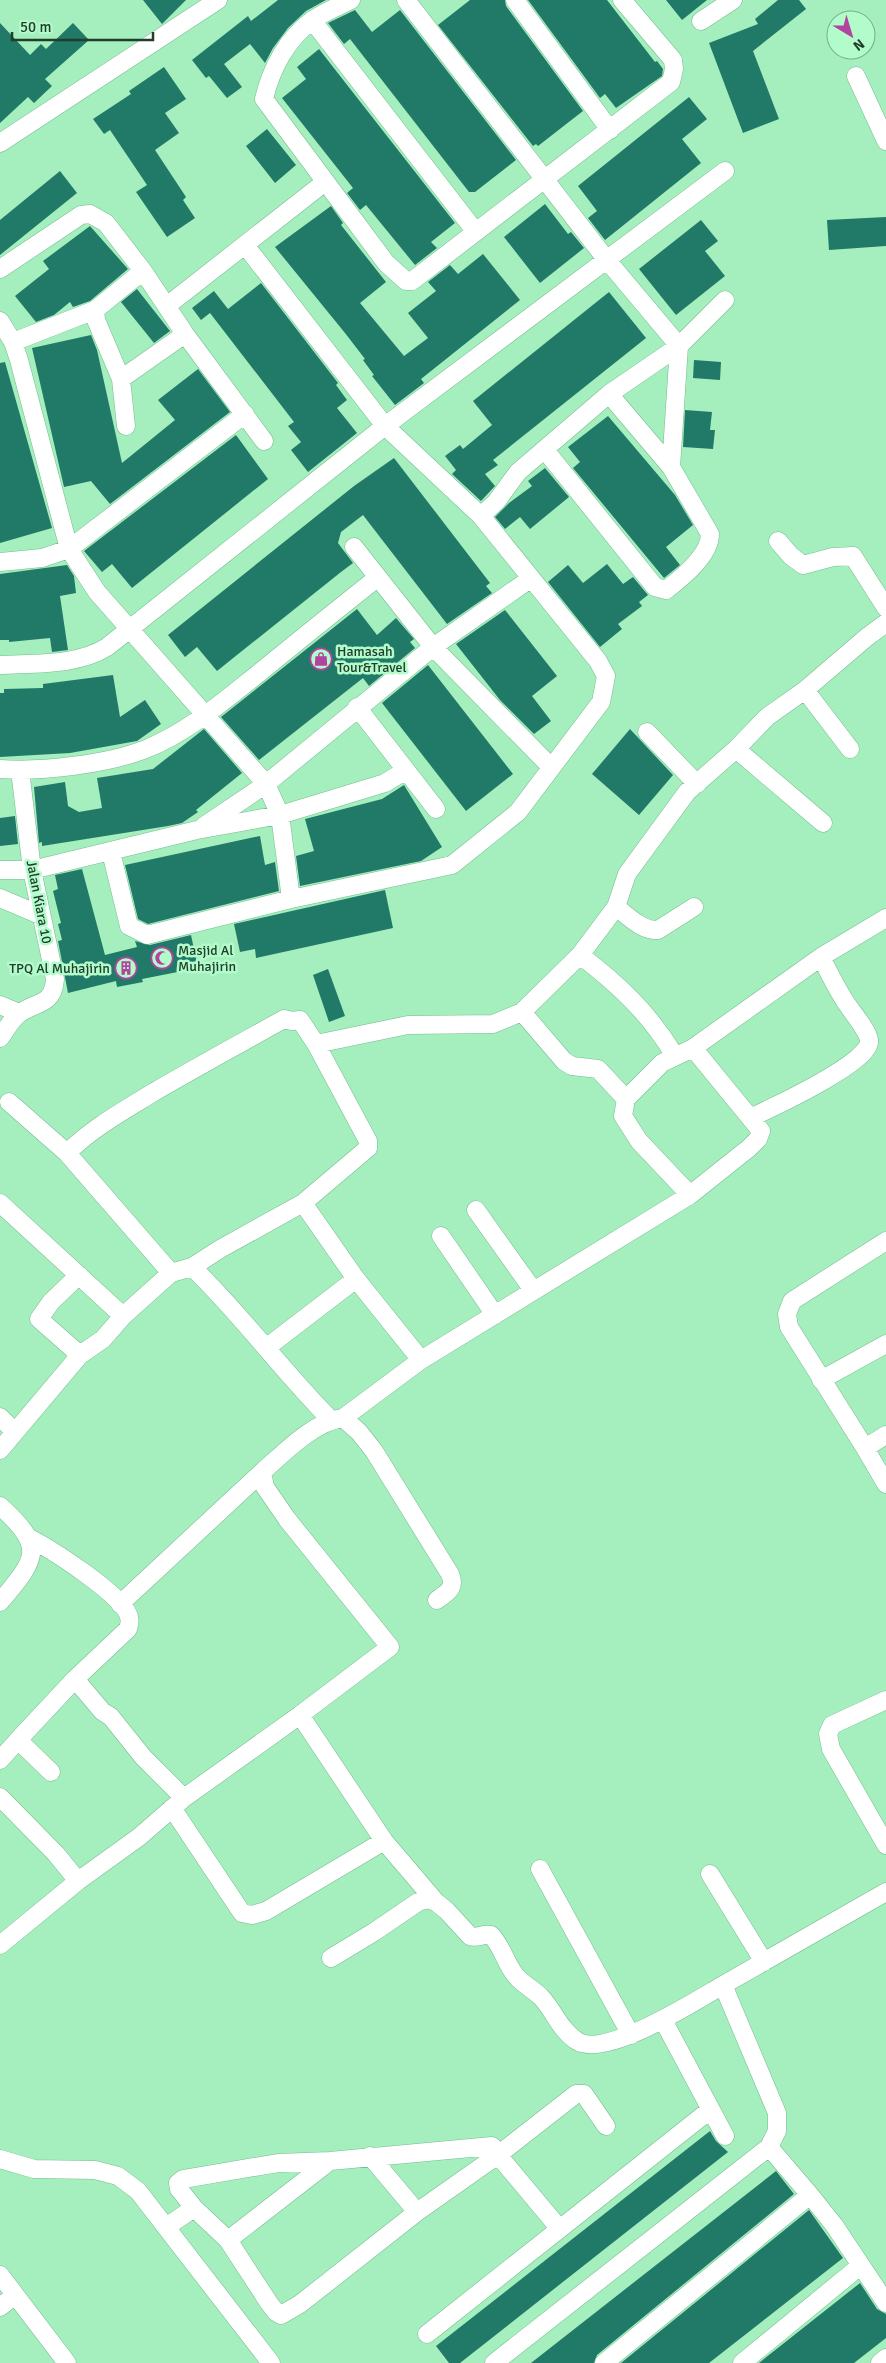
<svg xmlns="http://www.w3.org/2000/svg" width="886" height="2363" font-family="Signika,sans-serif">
  <rect width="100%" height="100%" fill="#a5eebe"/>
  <path fill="#207a67" d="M143 0H186L162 24Z
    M278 0H326L306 11 288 28 273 48 265 63 250 44 224 64 242 87 227 98 209 76 206 78 192 60 248 16 251 21Z
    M470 0H505L506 6 583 111 538 146 536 144 533 146 438 25Z
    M528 0H607L655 62 657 61 663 69 662 76 616 108 605 94 600 98Z
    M666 0H707L682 20Z
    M778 0H799L806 9 753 51 779 119 743 133 709 43 758 24 755 19Z
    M355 10 372 32 400 10 516 160 475 192H469L350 39 344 44 328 23Z
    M0 23 30 55 41 44 46 49 73 23 89 40 45 79 52 86 34 103 28 97 0 123Z
    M319 49 455 223 431 242 437 248 415 265 366 205 360 210 347 193 353 188 282 98 306 79 297 67Z
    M164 67 186 99 165 113 179 133 155 150 186 197 183 200 195 218 167 237 136 192 147 185 110 130 104 134 93 119 131 94 129 91Z
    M689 97 707 119 682 139 701 163 605 240 588 218 597 211 578 186Z
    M267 129 296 165 275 183 246 146Z
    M60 171 77 193 0 255V220Z
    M545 204 568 234 571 232 584 248 540 283 504 237Z
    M331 206 343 223 341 225 386 282 360 303 404 356 428 338 408 313 436 291 428 282 450 265 458 274 483 254 520 300 421 379 424 383 395 405 372 376 374 375 363 360 365 359 345 333 275 247Z
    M886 217V246L829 250 827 220Z
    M701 220 718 241 705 251 725 276 676 315 639 269Z
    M90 226 128 269 90 301 73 307 70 302 54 315 36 322 15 296 49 269 43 261Z
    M261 283 338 383 336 385 347 400 337 408 357 433 308 472 291 450 301 442 288 426 294 422 210 313 201 320 192 308 214 291 228 309Z
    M137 289 170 331 154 343 121 302Z
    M609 292 646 338 493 460 498 465 485 474 495 486 481 501 452 474 456 470 445 456 460 445 463 449 492 425 473 401Z
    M91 335 97 350 122 463 175 420 158 400 198 369 230 412 110 504 91 481 64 487 32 348Z
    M694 360 721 362 720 380 693 378Z
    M5 362 52 528 0 543V363Z
    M685 410 712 412 710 430H715L713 449 683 447Z
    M608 416 675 495 693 525 666 547 680 565 664 578 573 468 580 462 568 447Z
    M236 435 268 479 132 588 112 564 102 572 84 551Z
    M394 458 490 583 486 586 492 593 447 624 363 515 341 532 338 543 353 563 341 572 217 671 197 647 185 657 168 635 354 486Z
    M545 468 569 497 530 529 520 517 505 529 495 517 509 503 532 486 528 481Z
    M607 564 623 584 633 577 648 595 639 602 642 606 618 624 622 629 600 647 548 582 568 565 583 583Z
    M67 565 74 576 76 593 60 596 68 650 52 652 50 638 9 642V640H0V574Z
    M357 609 377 635 396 618 414 639 410 642 415 648 369 686 363 678 259 760 221 717Z
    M505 610 557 676 532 696 551 721 534 734 500 700 456 644Z
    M428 665 513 774 466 811 382 703Z
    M113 675 120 717 145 700 161 724 137 741 70 753 0 757V693H4V689L43 688V684Z
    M204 729 242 773 196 810 198 812 182 823 168 826 42 846V842L39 843 34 787 65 782 68 806 79 812 102 808 97 778 153 769Z
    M630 729 673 775 639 815 592 774Z
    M404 785 442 847 421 861 300 886 296 856 314 851 305 819 382 799Z
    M15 816 18 844 0 846V818Z
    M260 836 265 865 275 862 279 891 148 924 138 919 125 865Z
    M82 869 105 955 137 947 135 941 150 945 191 935 198 968 142 979 143 982 117 987 116 981 68 993 58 941 62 940 58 924 61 923 53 891 58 889 55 875Z
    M385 890 393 928 256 958 255 949 240 952 234 924Z
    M328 969 345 1016 329 1022 313 975Z
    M710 2131 716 2141 728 2152 460 2363H449L436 2346Z
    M776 2171 794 2194 597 2355 594 2363H531Z
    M809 2210 843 2258 709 2363H621Z
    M860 2283 877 2309 886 2314V2338L854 2363H759Z"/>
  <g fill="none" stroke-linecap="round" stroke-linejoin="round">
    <g stroke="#76bd8f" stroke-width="19">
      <path id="minor" d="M351 0C339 6 324 12 313 20 287 38 271 69 264 99L386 263 406 281H412L671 82 674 69 673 60 622 0
        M406 0 606 259 679 346 671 467
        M515 0 610 130
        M312 20 475 231
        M701 21 733 0
        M856 76 886 141
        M0 143 218 0
        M0 269 81 215 90 214 106 223 143 271 185 334 264 441
        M168 305 325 182
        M0 321 13 342 19 360 69 549 97 592 266 784 280 815 291 899
        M13 342 95 310
        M121 379 185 334
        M126 426 121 379 96 320 95 310 143 271
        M545 450 655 587 666 590C683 577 710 555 710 534L671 467 609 394
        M481 516 496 502 518 472 609 394 679 346 725 300
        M778 541 791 556 803 565 833 557 853 556 886 608
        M354 547 433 647 551 767
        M0 562 42 558 69 549 245 414
        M0 665C34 663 77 666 107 647L385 426 725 171
        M805 690 850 749
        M357 707 436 809
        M647 732 697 784
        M736 749 823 823
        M0 769C41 772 108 764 146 749 188 732 224 701 259 673 298 641 338 609 377 578
        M204 826 266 784 433 647 530 579
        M111 852 129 926 147 935 291 899 452 865 518 812 601 702 606 676 598 661 481 516 385 426 245 245
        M0 870H32L197 830 280 815 385 783 406 770
        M0 898 40 915
        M616 907C628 916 642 931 658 930L694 907
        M580 955C619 985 649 1013 675 1056
        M0 1005 19 1013
        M522 1012 564 1061 572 1066 598 1069 626 1099
        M0 1038C6 1030 12 1018 20 1013 37 1001 53 1006 55 979L32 870 20 770
        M316 1044 408 1025 493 1024 522 1012 580 955 616 907 627 874 687 792 736 749 767 717 805 690 867 637 886 623
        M9 1102 67 1153 171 1273
        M750 1118C769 1109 874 1061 869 1040 867 1028 849 1009 843 998 835 985 828 971 821 957
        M67 1153C92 1128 123 1111 154 1092 197 1067 241 1043 284 1019L292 1021 300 1020 316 1044 368 1141V1148L303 1203 220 1249 192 1267C242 1315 282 1371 331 1420
        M690 1195 639 1141 623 1116 626 1099 662 1063 693 1048 821 957 886 918
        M0 1203 123 1316
        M303 1203 356 1279 421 1360
        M476 1210 533 1290
        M441 1236 495 1315
        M79 1275 51 1302 39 1319 80 1355
        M266 1348 356 1279
        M821 1380 886 1344
        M0 1417 15 1432
        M343 1418 359 1432 374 1451 450 1574C456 1588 448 1592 437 1600
        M886 1435 865 1448 886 1484
        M865 1448 789 1327 787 1314 792 1301 886 1241
        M0 1450 80 1355 103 1339 123 1316 171 1273 192 1267
        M0 1506C46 1548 37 1558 0 1602
        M120 1604 262 1472
        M75 1679 102 1711 111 1717 143 1757 184 1798
        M886 1700 832 1725 828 1734 831 1749 886 1845
        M300 1715 384 1841 436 1902
        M18 1740 75 1679 128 1629C129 1626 130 1620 129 1617 125 1596 49 1548 29 1538
        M0 1760 18 1740 51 1772
        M0 1797 56 1854 78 1881
        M172 1808 242 1913 252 1915 266 1911 384 1841
        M540 1869 631 2035
        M710 1874 764 1962
        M0 1945 78 1881 139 1837 184 1798 300 1715 390 1647 287 1519 265 1487 262 1472C285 1452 313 1422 343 1418L421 1360 690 1195 749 1148 758 1139 761 1131 693 1048
        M331 1958 374 1932 418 1902 428 1899 436 1902 447 1911 470 1936C478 1939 483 1933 491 1935 503 1947 506 1966 517 1977 524 1985 534 1990 541 1997 554 2011 560 2030 577 2041 606 2059 697 2000 723 1985
        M663 2020 725 2136
        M769 2147 810 2195
        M370 2156 417 2212
        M0 2159 34 2169 95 2170 118 2176 138 2191 271 2363
        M166 2227 194 2208
        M559 2228 498 2155 493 2147 492 2146 330 2161 278 2163 183 2179 178 2183 179 2189 194 2208 228 2240 269 2303 276 2312 281 2315 300 2304 417 2212 498 2155 576 2094H584L606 2126
        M228 2240 330 2161
        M0 2275 67 2363
        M0 2307 15 2295
        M427 2334 710 2110
        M494 2363 769 2147 777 2131V2113L723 1985 886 1892
        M604 2363 810 2195 834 2225 886 2303
        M742 2363 860 2266
        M880 2363 886 2358"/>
    </g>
    <use href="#minor" stroke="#fff" stroke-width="18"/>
  </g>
  <defs>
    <g id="shop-ring" transform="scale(1.125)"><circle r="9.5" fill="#b2fbcb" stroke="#b2439f" stroke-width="1.5"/><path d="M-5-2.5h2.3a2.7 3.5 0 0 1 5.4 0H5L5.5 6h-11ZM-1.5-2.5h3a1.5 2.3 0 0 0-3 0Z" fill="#b2439f"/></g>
    <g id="mosque-ring" transform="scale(1.125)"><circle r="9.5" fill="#b2fbcb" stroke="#b2439f" stroke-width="1.5"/><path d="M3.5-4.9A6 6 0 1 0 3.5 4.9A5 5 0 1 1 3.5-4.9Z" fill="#b2439f"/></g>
    <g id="building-ring" transform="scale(1.125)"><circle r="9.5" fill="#b2fbcb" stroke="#b2439f" stroke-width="1.5"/><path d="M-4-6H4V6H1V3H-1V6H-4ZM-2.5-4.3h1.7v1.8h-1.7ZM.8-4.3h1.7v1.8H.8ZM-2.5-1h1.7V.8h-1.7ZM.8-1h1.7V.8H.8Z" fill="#b2439f"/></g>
  </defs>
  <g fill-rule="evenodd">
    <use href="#shop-ring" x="321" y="659"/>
    <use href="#mosque-ring" x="162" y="958"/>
    <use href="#building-ring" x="126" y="968"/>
  </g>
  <g text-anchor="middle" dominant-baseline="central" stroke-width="5" stroke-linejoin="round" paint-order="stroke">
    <g font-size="14" fill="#203e2b" stroke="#b2fbcb" text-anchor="start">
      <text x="337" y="651">Hamasah<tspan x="337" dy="16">Tour&amp;Travel</tspan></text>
      <text x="178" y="950">Masjid Al<tspan x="178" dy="16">Muhajirin</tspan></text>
      <text x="110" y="968" text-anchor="end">TPQ Al Muhajirin</text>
    </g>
    <g font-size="14" fill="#203e2b" stroke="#b2fbcb">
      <text transform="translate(39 902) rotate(79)">Jalan Kiara 10</text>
    </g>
  </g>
  <g transform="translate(851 35) rotate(142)"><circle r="24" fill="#b2fbcb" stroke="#78af8b"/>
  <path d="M0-4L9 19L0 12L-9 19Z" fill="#b2439f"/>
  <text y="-8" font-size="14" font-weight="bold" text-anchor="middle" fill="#203e2b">N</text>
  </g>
  <path d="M12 32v8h141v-8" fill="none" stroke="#203e2b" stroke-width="2.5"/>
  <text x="20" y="32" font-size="15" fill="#203e2b" stroke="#b2fbcb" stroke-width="4" paint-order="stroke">50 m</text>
</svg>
